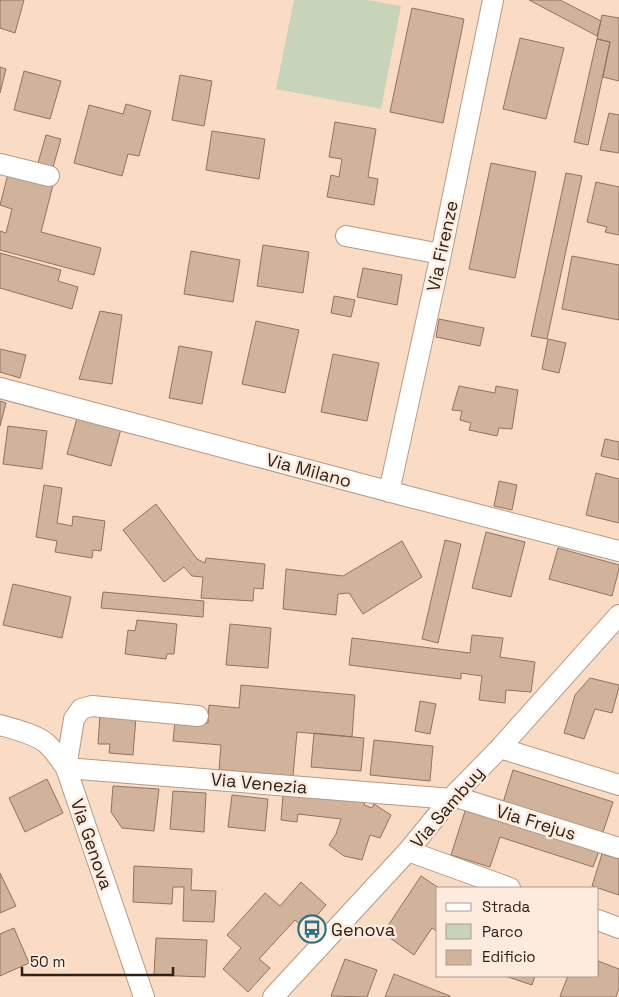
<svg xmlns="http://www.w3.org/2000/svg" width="619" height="997" font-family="'Space Grotesk',sans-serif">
  <rect width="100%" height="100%" fill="#fadbc4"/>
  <path fill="#c7d4b9" d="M294 0H368L401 6 381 109 276 89Z"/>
  <path fill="#d1b39c" stroke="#907460" d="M0 0H24L15 33 0 28Z
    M529 0H560L601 21 597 36Z
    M412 8 464 19 443 123 390 112Z
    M602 15 619 18V81L603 77 610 42 597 39Z
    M520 38 564 48 546 119 503 109Z
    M597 39 610 42 588 145 574 142Z
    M0 67 6 69 0 93Z
    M24 71 61 81 50 119 14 110Z
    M180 75 212 81 204 126 172 120Z
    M126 104 151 111 139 156 128 154 122 176 74 163 89 105 123 114Z
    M609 113 619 115V153L600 150Z
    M335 122 376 129 368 177 378 179 374 205 327 197 331 175 339 177 342 159 329 157Z
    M212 131 265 139 259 179 206 170Z
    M46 135 61 139 53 167 38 163Z
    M491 163 536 172 515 278 469 269Z
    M566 173 582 176 547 339 531 336Z
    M8 174 53 185 41 232 101 248 94 275 0 250V231L6 233 12 209 0 205Z
    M596 182 619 187V235L605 232 607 227 587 222Z
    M263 245 309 252 303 293 257 286Z
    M191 251 240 260 233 302 184 294Z
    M0 253 61 270 58 281 78 287 72 309 0 288Z
    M572 256 619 265V320L562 309Z
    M363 268 402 275 397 305 357 297Z
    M334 296 355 300 351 317 331 313Z
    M100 311 122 315 112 384 79 379Z
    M439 319 484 328 480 346 436 337Z
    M256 321 299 330 285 393 242 384Z
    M548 339 566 343 559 373 542 369Z
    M179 346 212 352 202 404 169 398Z
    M0 349 26 355 20 378 0 372Z
    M333 354 379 363 367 421 321 412Z
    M459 386 495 393 496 386 518 390 512 429 499 428 497 436 469 430 471 423 460 420 462 411 452 410Z
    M0 401 6 403 0 426Z
    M77 418 121 429 111 466 67 454Z
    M8 426 47 431 42 469 3 464Z
    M605 439 619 442V460L601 456Z
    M596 473 619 479V523L586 515Z
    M499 481 517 485 512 510 494 506Z
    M44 485 62 488 57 523 72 526 73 516 105 521 101 551 93 550 92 558 55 552 57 541 36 537Z
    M156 504 197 559 205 563 206 558 265 564 263 589 254 588 253 601 201 598 203 577 192 576 184 567 164 582 123 530Z
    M486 532 525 542 511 597 472 588Z
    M445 540 461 544 438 643 422 639Z
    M402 541 422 577 363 614 349 593 338 594 336 615 283 609 286 569 343 576Z
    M558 548 619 565V569L612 596 549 579Z
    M13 584 71 597 62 638 3 625Z
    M103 592 204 601 203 617 101 608Z
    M137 620 177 624 174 654H167L166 659 125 654 128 630 135 631Z
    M230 624 271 628 268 668 226 665Z
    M472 635 503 638 500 657 535 662 531 692 506 690 505 703 479 700 482 676 461 673V679L349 665 352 638 470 653Z
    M590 678 619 685V687L612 713 595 709 584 739 564 733 575 695Z
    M241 685 355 695 352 737 297 732 293 776 219 770 221 745 173 741 175 721 208 723 209 705 239 708Z
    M420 701 436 704 430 734 415 731Z
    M100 714 136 717 133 755 109 753 110 744H98Z
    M314 733 364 738 361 771 311 767Z
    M374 740 433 746 430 781 370 775Z
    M513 770 613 802 601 838 502 806Z
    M47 779 63 813 25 832 9 798Z
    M113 786 159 789 154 831 122 828 111 812Z
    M173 791 206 793 204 832 170 829Z
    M232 795 268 799 265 831 228 827Z
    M283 795 365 801 364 805 372 808 374 804 391 815 380 838 370 835 362 860 344 856 329 845 336 834 341 819 298 814 297 822 281 820Z
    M466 808 599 851 593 867 500 837 490 867 451 855Z
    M602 854 619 859V895L592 886Z
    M134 866 192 869 191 890 216 891 214 922 183 921 184 887H173L172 904 133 902Z
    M0 873 16 906 0 913Z
    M421 876 439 888H438V932L432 928 414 955 383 933Z
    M301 882 326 905 305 929 295 920 259 959 270 968 248 992 223 969 241 948 227 935 265 893 280 906Z
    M14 928 29 963 0 976V934Z
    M156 938 207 940 205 977 154 975Z
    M345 959 377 970 367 997 331 996Z
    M598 961 619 969V988L616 997H563L560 996 568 976H598Z
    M394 974 450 996V997H385Z
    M505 976H535L532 985Z"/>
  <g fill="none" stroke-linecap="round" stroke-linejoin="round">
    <g stroke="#b69983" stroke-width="22">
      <path id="minor" d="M0 164 49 176
        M346 236 441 254
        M0 388 410 497 619 551
        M389 492 441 254 493 0
        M198 716 92 706 81 709 74 719 66 768 452 799
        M0 725C14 729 35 734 46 743 54 750 60 759 66 768L144 997
        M500 748 619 785
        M453 796 619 848
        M408 851 510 888
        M598 920 619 928
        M273 997 408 851 453 796 500 748 619 615"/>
    </g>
    <use href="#minor" stroke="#fff" stroke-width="20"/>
  </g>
  <defs>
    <g id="bus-ring" transform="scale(1.4375)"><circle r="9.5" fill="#feebdd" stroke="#2d7281" stroke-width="1.5"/><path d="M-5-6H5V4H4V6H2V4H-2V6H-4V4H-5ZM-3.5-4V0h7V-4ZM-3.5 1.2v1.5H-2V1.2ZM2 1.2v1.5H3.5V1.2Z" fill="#2d7281"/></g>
  </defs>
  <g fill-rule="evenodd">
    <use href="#bus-ring" x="312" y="929"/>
  </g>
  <g text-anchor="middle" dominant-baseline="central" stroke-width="5" stroke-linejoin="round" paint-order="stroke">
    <g font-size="18" fill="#2d2219" stroke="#feebdd">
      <text transform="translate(442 246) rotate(-78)">Via Firenze</text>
      <text transform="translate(309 470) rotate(15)">Via Milano</text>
      <text transform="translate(259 783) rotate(5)">Via Venezia</text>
      <text transform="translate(447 807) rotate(-49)">Via Sambuy</text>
      <text transform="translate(536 822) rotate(17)">Via Frejus</text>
      <text transform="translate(92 844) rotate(71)">Via Genova</text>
    </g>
    <g font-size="18" fill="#2d2219" stroke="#feebdd" text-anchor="start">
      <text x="331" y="929">Genova</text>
    </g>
  </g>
  <rect x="436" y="887" width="162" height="90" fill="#feebdd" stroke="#aa9b8f"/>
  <rect x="446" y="903" width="25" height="8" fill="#ffffff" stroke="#aa9b8f"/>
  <text x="482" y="912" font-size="15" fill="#2d2219">Strada</text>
  <rect x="446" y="924" width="25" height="15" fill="#c7d4b9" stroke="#aa9b8f"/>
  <text x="482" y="937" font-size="15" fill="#2d2219">Parco</text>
  <rect x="446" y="950" width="25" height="15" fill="#d1b39c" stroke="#aa9b8f"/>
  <text x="482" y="962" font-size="15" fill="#2d2219">Edificio</text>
  <path d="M22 967v8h151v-8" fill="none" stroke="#2d2219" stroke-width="2.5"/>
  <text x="30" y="967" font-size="15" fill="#2d2219" stroke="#feebdd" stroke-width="4" paint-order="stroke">50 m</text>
</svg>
